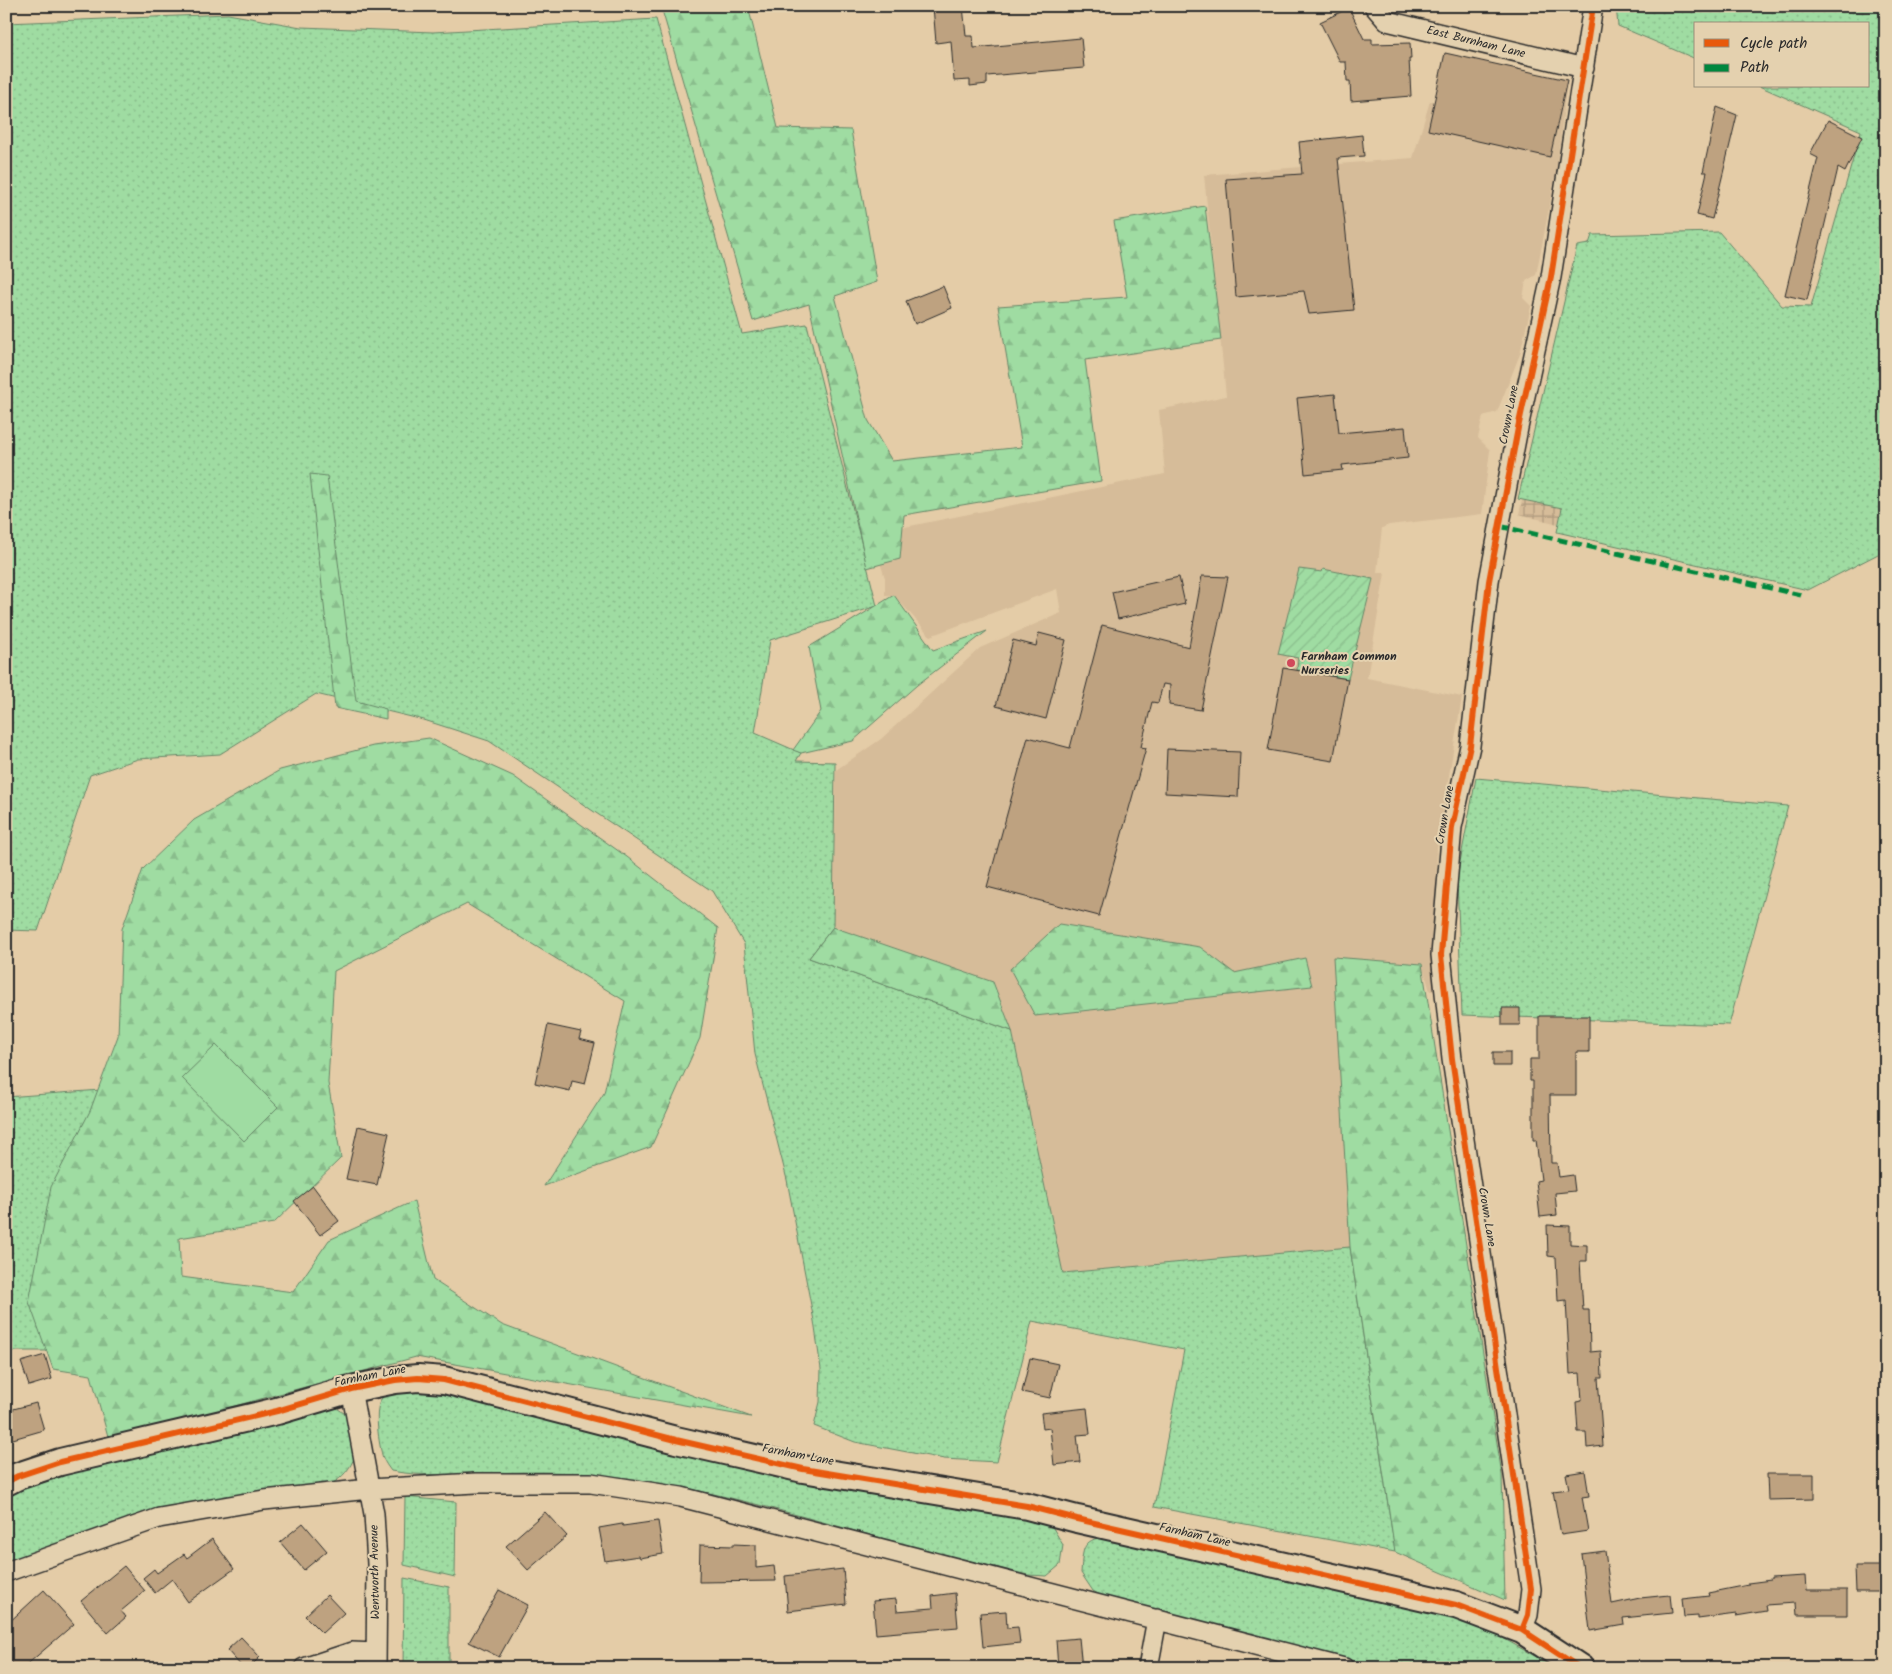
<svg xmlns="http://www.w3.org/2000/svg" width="1892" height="1674" font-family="Kalam,sans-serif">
  <defs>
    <pattern id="industrial-grid" width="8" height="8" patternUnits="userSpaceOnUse" patternTransform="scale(1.25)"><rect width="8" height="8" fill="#d6bc99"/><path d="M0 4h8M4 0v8" fill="none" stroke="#ae997d"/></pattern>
    <pattern id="grass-dots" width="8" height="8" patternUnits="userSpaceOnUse" patternTransform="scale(1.25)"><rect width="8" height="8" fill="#9fdca2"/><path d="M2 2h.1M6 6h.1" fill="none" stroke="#89bd8c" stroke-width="1.8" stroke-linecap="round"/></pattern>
    <pattern id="forest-firs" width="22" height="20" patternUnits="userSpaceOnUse" patternTransform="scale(1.25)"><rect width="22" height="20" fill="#9fdca2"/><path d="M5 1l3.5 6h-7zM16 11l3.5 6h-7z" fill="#89bd8c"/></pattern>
    <pattern id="garden-furrows" width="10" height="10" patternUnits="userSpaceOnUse" patternTransform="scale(1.25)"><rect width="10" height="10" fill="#9fdca2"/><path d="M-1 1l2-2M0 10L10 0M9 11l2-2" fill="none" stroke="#89bd8c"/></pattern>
  </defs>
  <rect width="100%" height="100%" fill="#e4cca7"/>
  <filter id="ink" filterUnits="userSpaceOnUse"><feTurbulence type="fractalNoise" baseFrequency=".02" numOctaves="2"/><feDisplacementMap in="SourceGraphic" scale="10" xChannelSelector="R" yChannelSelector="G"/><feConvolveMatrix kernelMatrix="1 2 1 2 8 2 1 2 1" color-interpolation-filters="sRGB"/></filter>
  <g filter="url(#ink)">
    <path fill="#d6bc99" d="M1444 53 1567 80 1557 168 1536 275 1526 281 1523 298 1531 306 1520 354 1497 412 1483 416 1478 438 1490 450 1482 514 1389 525 1382 528 1377 572 1385 573 1367 678 1462 697 1437 848 1436 889 1438 991H1430L1422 964 1333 957 1350 1247 1063 1273 1012 1031 993 983 833 927 836 770 881 739 980 648 1061 613 1057 589 930 636 894 595H885V578L871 534 1165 474 1159 410 1226 396 1204 175 1413 158 1430 101H1435Z"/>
    <path fill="url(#industrial-grid)" d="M1522 500 1562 508 1558 524 1519 514Z"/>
    <path fill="url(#grass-dots)" stroke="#658466" d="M1616 6H1886V554L1882 552 1808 590 1557 532 1562 508 1518 499 1577 246 1589 244 1592 235 1719 232 1782 306 1811 307 1861 131 1759 86H1868V24H1696V59L1618 26Z
      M228 14 301 27 433 32 656 19 742 334 807 324 877 606 770 640 755 733 801 753 796 761 835 762 833 927 809 958 1012 1031 1063 1273 1350 1247 1395 1552 1154 1507 1184 1350 1032 1321 997 1462 944 1459 855 1442 814 1426 820 1402 821 1369 814 1321 787 1180 755 1054 744 944 712 891 489 741 424 720 316 694 220 754 138 759 90 775 38 931 6 930V23Z
      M1476 778 1788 806 1729 1025 1462 1015 1457 878Z
      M101 1090 53 1351H6V1097Z
      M413 1384 1038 1514 1053 1528 1063 1545 1060 1565 1047 1576 1028 1575C982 1564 935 1553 889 1540 794 1515 700 1485 602 1475 564 1471 524 1472 485 1473 454 1474 422 1477 391 1471 388 1467 385 1463 383 1458 379 1446 373 1408 382 1398 391 1388 401 1387 413 1384Z
      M330 1404C338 1409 346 1413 351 1421 364 1444 354 1472 331 1484 320 1489 298 1490 285 1493L6 1566V1493L29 1481Z
      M405 1497 456 1502 455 1577 404 1565Z
      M1111 1535 1447 1613 1476 1623 1556 1668H1377L1107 1599 1093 1591 1081 1573C1083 1545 1082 1540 1111 1535Z
      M404 1578 449 1587V1668H403Z"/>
    <path fill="url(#forest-firs)" stroke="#658466" d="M691 6H748L778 128 851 130 877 282 835 296 868 420 892 461 1022 447 998 306 1127 297 1114 221 1205 206 1221 340 1085 360 1101 481 904 515 900 559 867 568 809 304 753 321 662 10Z
      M310 474 327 476 356 701 386 709V719L335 708Z
      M894 595 933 650 987 631 917 685 853 741 801 753 793 750 821 711 809 647Z
      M429 738 513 776 627 857 718 928 700 1038 651 1147 544 1186 604 1093 625 1001 467 904 334 971 328 1083 341 1158 274 1223 179 1238 181 1277 293 1292 329 1240 414 1201 433 1280 502 1325 751 1417 416 1357 109 1440 91 1375 53 1369 29 1302 51 1187 90 1111 118 1036 122 929 143 869 194 820 280 770 373 746Z
      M1059 924 1200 947 1234 973 1305 958 1312 986 1035 1016 1010 969Z
      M833 927 993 982 1012 1031 809 958Z
      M1333 957 1422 964 1502 1475 1505 1600 1395 1552 1350 1247Z"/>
    <path fill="url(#garden-furrows)" stroke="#658466" d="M1299 569 1322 572 1323 569 1373 579 1348 679 1297 670 1298 658 1278 654Z"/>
    <path fill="#9fdca2" stroke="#658466" d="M216 1045 278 1107 244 1141 182 1078Z"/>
    <path fill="#bea280" stroke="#2b2b2b" d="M933 6H963L966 36H973L974 48 1081 38 1084 68 987 76V84L970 86V80L954 81 951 41 936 43Z
      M1349 8 1364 39H1372V44L1410 43 1411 59H1409L1411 96 1351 101 1350 81H1347L1346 62H1340L1320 22Z
      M1445 53 1567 80 1550 157 1428 130Z
      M1717 107 1737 115 1712 219 1697 215 1707 172H1703Z
      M1828 120 1862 137 1845 172 1838 168 1807 300 1785 295 1818 158 1810 154Z
      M1362 135 1364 156 1338 158 1354 310 1309 314 1304 291 1236 297 1226 179 1302 174 1299 142Z
      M943 286 952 308 915 324 906 301Z
      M1335 394 1339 433 1405 427 1408 458 1342 465 1343 470 1305 474 1297 398Z
      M1202 576 1228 577 1201 710 1169 705 1170 685 1163 684 1158 703 1152 702 1141 747 1146 748 1099 916 987 887 1028 737 1070 748 1102 625 1189 647Z
      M1179 577 1185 604 1118 619 1112 592Z
      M1039 633 1066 640 1046 719 996 706 1013 640 1036 646Z
      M1283 668 1348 679 1333 761 1268 750Z
      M1167 749 1240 752 1238 797 1165 793Z
      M1502 1008H1520V1025H1502Z
      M1539 1016H1589V1052H1576V1095H1550L1551 1163H1557L1559 1177 1573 1175 1575 1191 1555 1193 1557 1215 1540 1217 1536 1181 1541 1180 1536 1140H1533V1081H1530V1059H1539Z
      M548 1025 581 1032 579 1039 595 1043 585 1084 572 1081 570 1091 535 1083Z
      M1493 1052H1510V1066H1493Z
      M358 1126 389 1133 377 1185 346 1179Z
      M313 1186 339 1221 320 1235 294 1201Z
      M1547 1225 1570 1226V1244L1587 1245V1261H1580L1583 1310H1589L1590 1352 1601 1351 1602 1378H1598L1603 1446 1587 1448 1586 1432H1578L1576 1402 1582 1401 1580 1373 1570 1374 1566 1300 1558 1301 1556 1257 1548 1256Z
      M45 1355 52 1379 29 1386 21 1362Z
      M1030 1358 1058 1364 1050 1398 1022 1392Z
      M36 1403 44 1430 6 1441V1411Z
      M1087 1408 1090 1434 1077 1435 1080 1462 1054 1465 1050 1428 1043 1429 1041 1413Z
      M1585 1471 1589 1496 1582 1497 1588 1531 1561 1535 1553 1491 1569 1489 1566 1474Z
      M1767 1474H1814V1499L1768 1500Z
      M545 1512 567 1536 528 1570 506 1546Z
      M658 1521 663 1554 640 1558 639 1556 605 1561 599 1528 622 1524 623 1526Z
      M303 1523 327 1551 304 1570 280 1542Z
      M212 1539 234 1569 188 1602 172 1579 155 1593 143 1578 154 1569 157 1573 184 1554 187 1558Z
      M733 1544 756 1545V1568L774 1566 776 1581 699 1582 700 1545 733 1546Z
      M1605 1551 1612 1604 1640 1598 1670 1595 1672 1613 1623 1618 1624 1625 1590 1631 1581 1554Z
      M124 1566 145 1591 121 1611 126 1617 108 1633 81 1601Z
      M1855 1566H1883V1592H1856Z
      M843 1569 846 1604 788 1611 785 1576Z
      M1805 1576 1806 1590H1847V1615H1797L1796 1603 1765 1605 1766 1611 1736 1616V1614L1698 1619V1616L1684 1617 1682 1599 1709 1596 1708 1593 1748 1585V1583L1771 1580V1578Z
      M44 1590 74 1624 23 1668H17L6 1655V1625Z
      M499 1590 528 1605 499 1657 469 1642Z
      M955 1593 958 1627 876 1634 873 1601 896 1599 897 1611 933 1608 932 1596Z
      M327 1595 344 1613 322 1633 305 1616Z
      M1006 1611 1007 1628 1018 1627 1020 1643 983 1647 980 1613Z
      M241 1637 260 1657 249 1668H243L227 1650Z
      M1079 1638 1082 1668H1058L1056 1640Z"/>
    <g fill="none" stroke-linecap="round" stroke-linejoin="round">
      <g stroke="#2b2b2b" stroke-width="22">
        <path id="street" d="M1374 6 1387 21 1584 68
          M351 1389 374 1514 377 1564 376 1668
          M6 1572 159 1518 264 1500 369 1489 476 1483H591L681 1497 1344 1668
          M1522 1630 1528 1615 1531 1589 1452 1059 1441 955 1452 827 1470 746 1489 581 1518 428 1551 277 1593 6
          M304 1668 352 1652 376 1653
          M1148 1668 1157 1619"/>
      </g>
      <g stroke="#2b2b2b" stroke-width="30">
        <path id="secondary" d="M6 1482 18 1476 60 1462 277 1411 351 1389 395 1380 418 1378 444 1380 676 1440 803 1469 1027 1506 1077 1519 1456 1605 1522 1630 1580 1668"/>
      </g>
      <use href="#street" stroke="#e4d1af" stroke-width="19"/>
      <use href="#secondary" stroke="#e4d1af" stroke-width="26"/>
      <path stroke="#00873e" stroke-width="5" stroke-dasharray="10 5" stroke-linecap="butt" d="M1499 526 1801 595"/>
      <g stroke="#e4d1af" stroke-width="9">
        <path id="cycleway" d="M6 1482 18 1476 60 1462 277 1411 351 1389 395 1380 418 1378 444 1380 676 1440 803 1469 1027 1506 1077 1519 1456 1605 1522 1630 1580 1668
          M1522 1630 1528 1615 1531 1589 1452 1059 1441 955 1452 827 1470 746 1489 581 1518 428 1551 277 1593 6"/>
      </g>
      <use href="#cycleway" stroke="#e8590c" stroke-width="6"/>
    </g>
  </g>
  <circle fill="#d1495b" stroke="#e4d1af" stroke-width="2" cx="1291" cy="663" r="5"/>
  <g text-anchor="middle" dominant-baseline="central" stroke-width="4" stroke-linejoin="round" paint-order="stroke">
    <g font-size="12" fill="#2b2b2b" stroke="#e4d1af">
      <text transform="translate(1476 42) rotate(14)">East Burnham Lane</text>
      <text transform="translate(1509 415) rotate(-79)">Crown Lane</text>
      <text transform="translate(1445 815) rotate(-80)">Crown Lane</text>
      <text transform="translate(1487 1217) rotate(81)">Crown Lane</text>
      <text transform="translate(370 1376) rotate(-11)">Farnham Lane</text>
      <text transform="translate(798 1455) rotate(11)">Farnham Lane</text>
      <text transform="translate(1195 1535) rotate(13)">Farnham Lane</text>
      <text transform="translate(375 1572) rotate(-91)">Wentworth Avenue</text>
    </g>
    <g font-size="12" font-weight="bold" fill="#2b2b2b" stroke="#e4d1af" text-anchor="start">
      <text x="1301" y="656">Farnham Common<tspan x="1301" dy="14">Nurseries</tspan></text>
    </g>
  </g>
  <rect width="1892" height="1674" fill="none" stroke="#e4d1af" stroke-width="25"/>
  <rect x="12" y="12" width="1867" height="1649" fill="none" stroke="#2b2b2b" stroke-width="2" filter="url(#ink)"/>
  <rect x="1694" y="22" width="175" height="65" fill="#e4d1af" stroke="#9a8f7a"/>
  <rect x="1704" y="39" width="25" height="8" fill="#e8590c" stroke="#9a8f7a"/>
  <text x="1740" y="48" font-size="15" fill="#2b2b2b">Cycle path</text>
  <rect x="1704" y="64" width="25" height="8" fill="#00873e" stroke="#9a8f7a"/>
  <text x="1740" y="72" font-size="15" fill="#2b2b2b">Path</text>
</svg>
